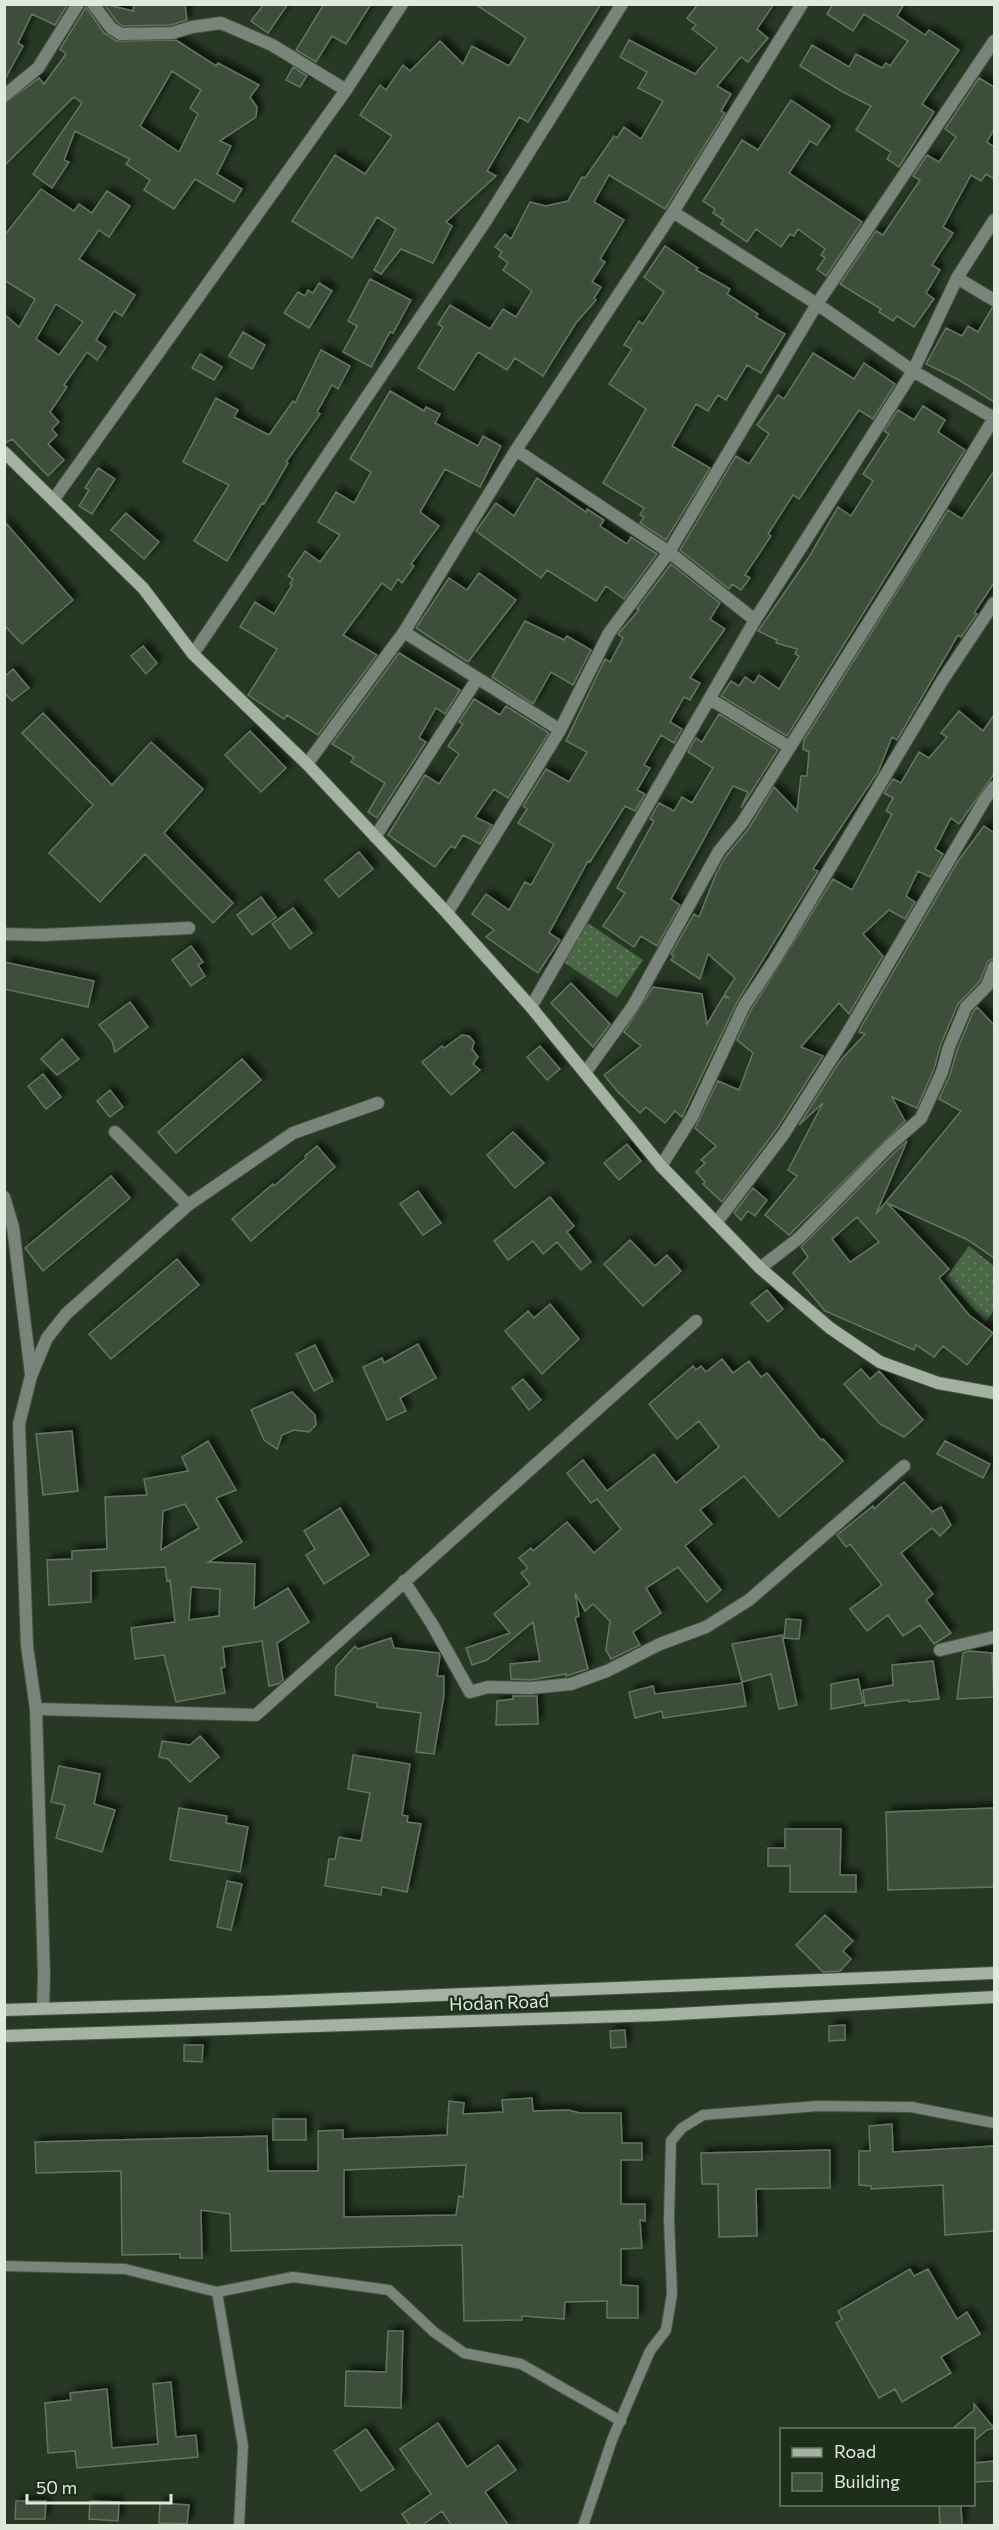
<svg xmlns="http://www.w3.org/2000/svg" width="999" height="2530" font-family="Commissioner,sans-serif">
  <defs>
    <pattern id="grass-dots" width="8" height="8" patternUnits="userSpaceOnUse" patternTransform="scale(1.5)"><rect width="8" height="8" fill="#496745"/><path d="M2 2h.1M6 6h.1" fill="none" stroke="#637d5f" stroke-width="1.8" stroke-linecap="round"/></pattern>
    <filter id="shadow"><feDropShadow dx="5" dy="-5" stdDeviation="3" flood-color="#0009"/></filter>
  </defs>
  <rect width="100%" height="100%" fill="#273925"/>
  <path fill="url(#grass-dots)" d="M588 923 643 960 617 998 562 961Z
    M969 1246 994 1266V1310L986 1322 945 1279Z"/>
  <path fill="#3d503b" stroke="#62765f" stroke-width="1.5" fill-rule="evenodd" filter="url(#shadow)" d="M4 4H68L55 25 32 14 18 43 23 46 4 81Z
    M104 4 133 11 134 4H185L187 20 171 25 123 26 117 22Z
    M264 4H288L268 33 251 21Z
    M324 4H371L346 44 332 36 316 62 296 50Z
    M475 4H601L528 122 519 117 487 171 496 176 446 222 452 226 433 263 401 249 381 274 374 270 396 229 377 217 352 258 292 221 335 155 365 174 392 136 360 115 380 85 386 90 403 65 410 71 440 41 463 64 472 46 509 66 526 38Z
    M698 4H774L757 29 768 38 748 62 741 57 717 86 731 94 721 111 725 113 665 209 609 175 594 202 624 220 600 259 605 262 592 282 601 287 594 298 596 300 576 323 543 376 515 358 507 370 478 352 454 390 418 368 443 327 438 324 450 305 490 329 503 309 516 317 532 291 503 270 508 263 499 256 502 252 495 247 505 234 511 239 530 202 546 206 568 201 582 177 585 178 614 136 617 138 624 127 641 139 663 101 638 88 647 72 620 57 629 40 695 74 717 48 692 29 696 25 687 18Z
    M833 4H904L897 16 925 35 929 30 959 50 922 104 934 112 899 167 887 159 891 152 856 130 871 106 843 92 800 66 812 45 849 67 856 54 882 68 886 63 890 66 908 41 864 14 853 31 827 14Z
    M86 7 104 33 117 41 176 40 216 66 218 63 259 85 250 97 257 107 256 117 220 141 231 146 217 174 242 189 234 202 195 179 174 209 144 190 150 180 126 164 130 159 75 131 64 160 69 162 52 188 33 174 82 103 74 97 4 166V104L39 78 44 84 66 54 60 49ZM172 71 201 90 190 108 198 114 179 152 140 126Z
    M293 67 307 76 300 87 286 80Z
    M979 78 994 87V129L987 142 994 147V179L986 174 981 181 971 175 943 227 953 233 932 265 940 270 926 293 934 299 914 327 897 316 893 321 879 312 881 309 840 284 876 231 883 235 920 180 913 176 927 155 939 162 956 137 945 129Z
    M791 100 830 126 817 145 810 141 789 173 862 222 826 276 817 269 825 258 821 255 825 249 798 229 794 236 790 234 781 247 756 229 747 242 721 224 724 220 713 213 715 209 703 201 742 140 758 150Z
    M41 189 74 211 79 204 92 213 107 191 130 206 109 237 99 230 79 259 135 295 122 316 114 311 96 340 106 347 97 360 87 352 64 385 67 387 50 412 59 422 52 429 57 435 48 444 64 460 48 476 12 439 4 444V314L19 327 35 299 4 280V236ZM56 304 83 322 59 355 36 339Z
    M665 246 698 268 696 270 730 289 727 294 758 314 756 317 785 334 761 373 747 365 726 400 718 395 708 411 696 404 672 446 710 468 666 540 640 523 644 517 640 515 644 508 603 483 646 409 609 384 632 349 624 345 639 321 643 324 664 292 644 277Z
    M370 279 411 300 393 333 390 332 371 367 343 352 357 326 348 321Z
    M319 283 332 291 309 328 284 313 298 292 305 296 308 290 313 293Z
    M992 308H994V402L959 380 926 364 946 328 962 336 968 326 978 332Z
    M243 332 265 345 252 369 229 356Z
    M321 350 350 366 338 389 332 385 317 412 320 414 286 462 288 463 264 504 262 503 227 561 194 541 229 485 183 462 216 398 238 410 234 417 269 435 293 401 295 403Z
    M813 353 854 379 864 363 895 384 873 419 859 410 799 499 793 495 768 534 771 536 745 575 750 578 741 590 732 584 729 589 680 550 736 456 749 464 769 434 757 425 778 395 784 399Z
    M200 354 222 367 214 380 192 368Z
    M390 391 424 411 426 407 440 414 435 423 478 446 483 436 501 446 480 487 445 469 420 512 439 526 411 564 414 566 402 583 398 579 391 590 382 583 343 635 377 655 318 735 287 715 284 719 248 695 277 649 240 627 255 602 274 614 292 585 290 584 293 579 288 576 305 551 320 562 340 535 318 522 336 492 354 503 371 472 350 459Z
    M923 406 945 420 938 432 965 450 787 736 721 696 731 681 739 686 745 677 754 683 759 675 779 689 799 656 795 654 797 649 776 643 777 640 758 631 809 557 838 507 851 516 873 481 863 474 889 434 884 431 898 410 914 420Z
    M98 468 115 479 92 514 79 506 89 490 85 488Z
    M994 471V583L974 613 977 614 961 637 958 635 897 740 892 737 878 772 813 869 818 871 737 1002 682 1117 675 1111 665 1123 646 1107 640 1113 618 1092 604 1075 641 1046 624 1032 653 987 702 994 707 1024 723 997 729 998 724 995 735 978 708 954 700 979 671 960 674 956 671 954 694 914 699 917 716 874 726 856 749 828 774 787 797 811 801 776H807L809 752 803 749 804 740 948 510 962 519Z
    M537 478 586 512 587 509 604 520 600 526 627 544 631 537 657 554 624 599 606 586 596 601 547 570 541 578 476 531 496 503 514 516Z
    M126 513 159 542 144 559 111 530Z
    M4 521 73 600 22 644 4 625Z
    M671 564 720 603 710 619 725 629 690 678 700 683 690 700 684 697 670 722 682 729 674 743 661 735 644 765 650 768 637 790 645 794 635 811 625 806 590 862 588 861 549 933 560 940 538 973 486 937 494 930 472 914 486 894 509 910 525 882 531 885 554 844 518 823 527 809 523 806 546 769 569 782 587 752 566 741 605 659 610 662 623 638 618 634 639 610 637 609Z
    M479 573 516 600 468 662 416 628 449 578 467 590Z
    M525 621 564 640 567 636 591 650 573 685 551 672 533 704 492 677Z
    M143 646 157 663 146 674 131 656Z
    M399 653 460 690 445 714 436 708 419 738 426 742 377 818 368 812 385 783 351 762 354 757 332 744Z
    M13 669 29 688 12 701 4 692V677Z
    M474 699 500 715 506 706 549 733 508 798 494 789 475 817 492 825 480 844 463 835 455 848 451 846 435 867 388 835 425 775 439 784 459 754 448 746 463 724 459 722Z
    M959 711 983 731 994 715V774L959 824 951 818 935 849 943 854 930 877 918 871 906 896 915 902 905 919 889 910 863 934 883 956 849 1014 839 1003 801 1047 823 1056 776 1130 722 1202 703 1184 705 1182 696 1172 705 1163 701 1160 716 1146 695 1128 718 1081 739 1090 753 1053 737 1040 751 1010 833 879 852 890 892 814 886 811 893 798 884 793 893 779 901 783 919 752 929 758 947 737 941 733Z
    M43 713 112 785 151 742 203 789 164 833 233 903 213 923 145 854 100 902 49 853 93 805 22 733Z
    M719 714 778 750 741 808 748 792 733 786 671 899 680 905 657 946 641 936 634 947 603 926 625 893 617 888 654 821 650 819 659 803 674 811 682 797 692 803 713 768 688 752 696 738 702 742Z
    M250 731 286 768 261 792 225 755Z
    M984 826 994 833V959L988 961 980 981 958 1004 941 1044 934 1069 917 1108 892 1097 905 1121 789 1235 765 1215 797 1176 788 1170 823 1103 799 1125 840 1061 865 1034 859 1032 861 1027 958 861Z
    M359 852 373 869 339 897 325 880Z
    M261 897 276 917 252 935 237 915Z
    M293 908 312 933 290 949 272 924Z
    M191 946 203 962 198 965 205 976 191 986 172 960Z
    M4 962 94 981 88 1007 4 989Z
    M571 983 610 1024 593 1047 551 1003Z
    M130 1002 148 1027 115 1052 112 1041 99 1025Z
    M977 1007 994 1025V1258L968 1240 887 1203 949 1269 939 1278 969 1315 993 1333 967 1365 943 1346 934 1357 916 1345 914 1350 825 1311 793 1273 808 1257 801 1247 895 1152 907 1141 876 1214 961 1111 939 1099 950 1075 957 1050 973 1012ZM857 1217 879 1242 850 1262 832 1239Z
    M462 1035 469 1036 474 1042 472 1049 478 1057 473 1064 480 1070 451 1095 422 1062 442 1046 444 1048Z
    M62 1039 79 1059 57 1075 41 1059Z
    M540 1046 560 1069 547 1080 527 1057Z
    M242 1059 261 1080 176 1153 158 1132Z
    M43 1074 61 1097 46 1109 28 1086Z
    M110 1090 123 1107 110 1117 97 1101Z
    M513 1132 544 1163 515 1188 487 1155Z
    M627 1144 641 1161 619 1180 604 1163Z
    M317 1146 335 1167 251 1241 232 1219 273 1184 274 1186 306 1158 305 1156Z
    M111 1176 130 1198 43 1271 25 1248Z
    M753 1188 767 1200 755 1216 748 1211 741 1220 734 1213Z
    M418 1191 441 1223 423 1235 400 1204Z
    M550 1197 574 1226 567 1232 591 1262 581 1270 557 1242 543 1254 533 1241 508 1260 494 1241Z
    M630 1240 655 1266 667 1255 681 1271 643 1306 604 1264Z
    M177 1259 199 1285 111 1359 89 1334Z
    M767 1290 783 1309 768 1322 751 1303Z
    M550 1304 579 1339 542 1374 505 1331 528 1311 534 1318Z
    M418 1344 436 1378 400 1398 406 1411 387 1420 363 1367 382 1358 384 1363Z
    M315 1345 333 1381 314 1391 296 1354Z
    M722 1359 733 1373 749 1361 761 1377 767 1373 821 1440 823 1439 843 1461 779 1517 744 1476 700 1510 712 1524 685 1546 721 1590 707 1602 678 1567 646 1588 661 1613 633 1632 640 1645 611 1659 606 1650 610 1621 593 1604 585 1611 575 1593 579 1616 575 1618 588 1669 566 1676V1674L531 1680 511 1679 510 1664 540 1661 533 1622 487 1660 472 1665 466 1648 510 1633 494 1614 530 1584 521 1573 528 1568 519 1558 531 1548 533 1551 567 1522 594 1553 621 1529 597 1499 591 1503 567 1473 583 1460 607 1491 654 1454 676 1483 719 1447 699 1421 677 1439 649 1404 693 1366 696 1370 701 1366 706 1372Z
    M861 1369 870 1379 879 1371 923 1420 904 1437 880 1424 844 1384Z
    M523 1379 541 1400 529 1410 512 1388Z
    M292 1392 315 1415 316 1425 309 1432 294 1430 282 1435 277 1449 264 1440 251 1410Z
    M72 1431 78 1491 43 1495 36 1434Z
    M208 1441 236 1490 216 1498 242 1542 208 1562 255 1564 254 1609 288 1588 309 1622 277 1643 283 1680 278 1684 269 1686 262 1641 223 1647 225 1667 221 1668 225 1693 176 1702 164 1655 135 1659 131 1628 175 1622 170 1580 167 1581 165 1567 91 1571V1602L49 1605 47 1560 72 1559V1551L107 1549 105 1497 147 1495 144 1479 188 1471 182 1457ZM185 1504 199 1528 161 1550 163 1511ZM191 1587 220 1589 219 1616 189 1620Z
    M945 1441 990 1464 983 1478 937 1454Z
    M904 1482 932 1512 941 1507 951 1525 940 1536 932 1528 901 1553 933 1594 926 1600 951 1633 934 1644 920 1625 903 1636 888 1615 867 1631 850 1609 882 1585 850 1544 846 1547 837 1535 873 1506 874 1509Z
    M340 1508 369 1555 324 1584 306 1555 315 1549 304 1531Z
    M786 1619 801 1620 799 1639 784 1638Z
    M782 1635 797 1705 779 1709 771 1674 742 1682 732 1644Z
    M391 1638 394 1648 439 1653 440 1656 437 1676H444V1695L434 1754 416 1752 421 1713 377 1707V1703L335 1695 336 1667 355 1646 358 1649Z
    M969 1651 992 1653 994 1697 957 1699 963 1653Z
    M933 1661 939 1699 909 1702 908 1700 865 1706 863 1690 893 1685 892 1665Z
    M858 1679 863 1703 831 1709V1684Z
    M742 1683 746 1706 663 1718 662 1711 635 1718 629 1692 653 1686 655 1694Z
    M513 1696H537L538 1724 496 1725 497 1701 513 1699Z
    M200 1736 219 1757 190 1782 168 1759 159 1757 162 1741 190 1745Z
    M353 1755 410 1764 402 1815 408 1816 407 1822 421 1824 407 1892 382 1887 381 1895 325 1886 329 1859H335L339 1837 361 1841 370 1793 348 1789Z
    M59 1766 100 1774 94 1804 115 1810 102 1852 56 1838 65 1805 51 1802Z
    M179 1808 227 1816 226 1823 248 1827 240 1872 170 1860Z
    M994 1808V1887L888 1890 886 1812Z
    M785 1829H841L840 1875H856V1892H790V1866H768V1848H785Z
    M227 1881 242 1884 231 1930 217 1927Z
    M825 1915 853 1941 843 1951 851 1959 840 1971 823 1972 796 1945Z
    M845 2025V2040L829 2041V2026Z
    M625 2030 626 2047 611 2048 610 2031Z
    M184 2045H203L202 2062 184 2061Z
    M532 2098 533 2111 568 2110 580 2113H621L622 2143H642V2160H621V2204H645V2221L640 2220 642 2248 621 2249V2285L638 2286V2318H607V2301L565 2302 564 2319 522 2316V2320L464 2321 462 2245 231 2251 230 2214 201 2210 202 2258H180V2254L122 2255 121 2171 36 2173 35 2142 267 2136 268 2171H318V2131L343 2130V2139L447 2135 449 2101 464 2103 463 2114 503 2112 502 2100ZM466 2165 463 2197 459 2196 456 2215 344 2217V2170Z
    M273 2119H306V2140H273Z
    M892 2124 893 2152 994 2146V2231L945 2235 943 2185 871 2189V2186L859 2185V2151H870L869 2126Z
    M830 2150V2188L756 2189 757 2236 719 2237 718 2184H702L701 2153Z
    M910 2269 914 2276 928 2269 957 2319 967 2312 980 2334 941 2357 951 2373 902 2402 895 2389 879 2398 836 2323 842 2319 838 2311Z
    M388 2331H403L401 2408 345 2406 346 2371 386 2372Z
    M171 2382 176 2437 196 2435 198 2457 77 2468 75 2451 48 2453 45 2403 71 2400 70 2393 107 2389 112 2448 158 2444 153 2384Z
    M974 2404 994 2428 987 2430 974 2441V2430H951L974 2410Z
    M438 2423 467 2467 498 2445 516 2470 485 2492 509 2526H452L442 2511 421 2526H410L402 2514 431 2494 400 2449Z
    M366 2429 394 2469 361 2491 334 2451Z
    M994 2461V2481L974 2482V2463Z
    M16 2501H46L45 2519H15Z
    M90 2501 119 2502 118 2521 89 2519Z
    M160 2503 189 2505 187 2524 159 2523Z
    M939 2505H961L962 2526H940Z"/>
  <g fill="none" stroke-linecap="round" stroke-linejoin="round">
    <g stroke="#445542" stroke-width="12">
      <path id="lane" d="M4 2266 125 2269 217 2292 243 2446 239 2526
        M217 2292 293 2277 389 2290 434 2332 464 2353 521 2364 621 2421
        M583 2526 612 2440 650 2351 666 2330 672 2294 669 2219 671 2141 682 2128 703 2115 818 2106 911 2107 994 2123"/>
    </g>
    <g stroke="#445542" stroke-width="14">
      <path id="street" d="M93 4 111 28 121 34 172 33 192 27 221 23 272 45 346 90
        M4 96 38 68 78 4
        M673 212 817 304 913 371 994 418
        M957 278 994 300
        M516 450 669 552 755 620
        M54 499 346 90 402 4
        M404 632 560 730
        M193 654 485 222 622 4
        M710 699 789 747
        M307 764 404 632 516 450 673 212 802 4
        M375 837 477 679
        M447 913 560 730 609 633 669 552 817 304 994 41
        M4 934 42 935 189 928
        M531 1007 755 620 913 371 957 278 994 220
        M585 1073 633 1006 719 851 742 823 913 552 994 418
        M115 1132 188 1205
        M661 1166 692 1117 744 1006 774 961 942 681 994 603
        M4 1197 13 1227 31 1374
        M716 1223 783 1135 844 1039 985 799 994 787
        M760 1268 799 1238 889 1146 921 1118 942 1072 949 1047 966 1007 987 986 994 967
        M404 1581 432 1624 470 1692 488 1687 531 1688 571 1684 607 1671 660 1644 706 1627 749 1600 904 1466
        M940 1650 994 1637
        M36 1709 256 1715 696 1321
        M43 2008 44 1975 36 1709 27 1646 19 1424 31 1376 47 1338 66 1314 188 1205 293 1133 378 1103"/>
    </g>
    <g stroke="#445542" stroke-width="14">
      <path id="secondary" d="M4 452 143 588 193 654 307 764 447 913 531 1007 661 1166 760 1268 830 1328 880 1362 938 1383 994 1393
        M4 2010 266 2002 994 1973
        M4 2036 659 2015 994 1997"/>
    </g>
    <use href="#lane" stroke="#7b847a" stroke-width="10"/>
    <use href="#street" stroke="#7b847a" stroke-width="12"/>
    <use href="#secondary" stroke="#a3b2a1" stroke-width="12"/>
  </g>
  <g text-anchor="middle" dominant-baseline="central" stroke-width="4.5" stroke-linejoin="round" paint-order="stroke">
    <g font-size="18" fill="#dfeadd" stroke="#1d2f1b">
      <text transform="translate(499 2002) rotate(-2)">Hodan Road</text>
    </g>
  </g>
  <rect width="999" height="2530" fill="none" stroke="#dfeadd" stroke-width="12"/>
  <rect x="780" y="2428" width="195" height="78" fill="#1d2f1b" stroke="#6b7a69" stroke-width="1.5"/>
  <rect x="792" y="2448" width="30" height="9" fill="#a3b2a1" stroke="#6b7a69" stroke-width="1.5"/>
  <text x="834" y="2458" font-size="18" fill="#dfeadd">Road</text>
  <rect x="792" y="2473" width="30" height="18" fill="#3d503b" stroke="#6b7a69" stroke-width="1.5"/>
  <text x="834" y="2488" font-size="18" fill="#dfeadd">Building</text>
  <path d="M27 2494v9h144v-9" fill="none" stroke="#dfeadd" stroke-width="3"/>
  <text x="36" y="2494" font-size="18" fill="#dfeadd" stroke="#1d2f1b" stroke-width="4.5" paint-order="stroke">50 m</text>
</svg>
